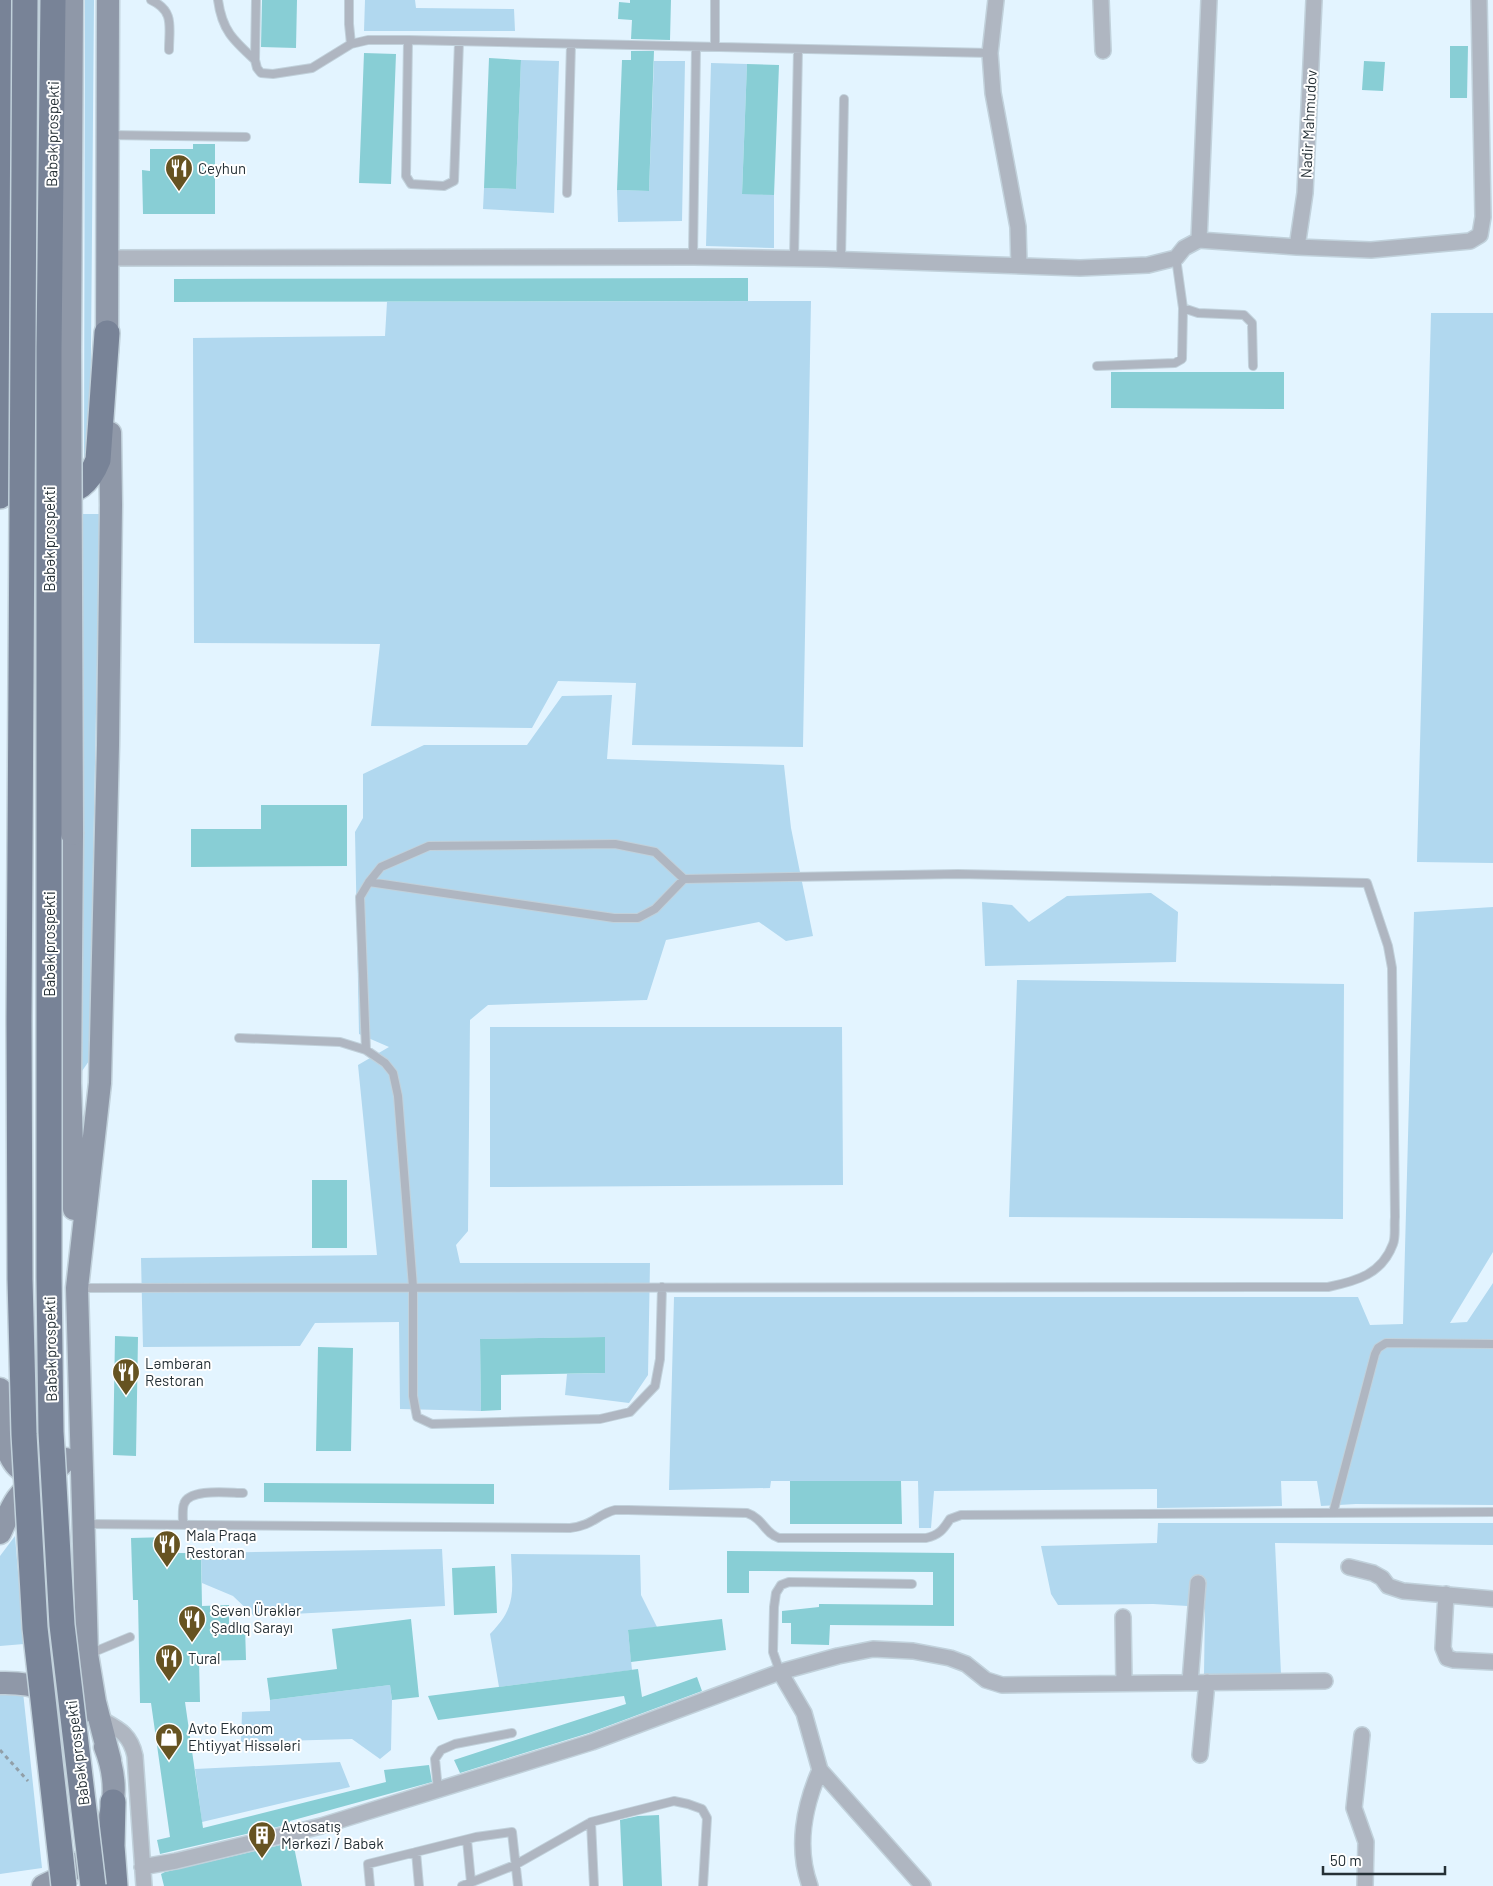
<svg xmlns="http://www.w3.org/2000/svg" width="1493" height="1886" font-family="Barlow,sans-serif">
  <rect width="100%" height="100%" fill="#e3f4ff"/>
  <path fill="#b1d8ef" d="M85 0H94L90 466 84 469Z
    M365 0H415L416 8 514 9 515 31H364Z
    M521 60 559 61 554 213 483 209 484 188 516 189Z
    M654 61H685L682 221 618 222 617 190 649 191Z
    M711 63 747 64 742 193 774 195V248L706 246Z
    M811 301 803 747 632 745 636 683 558 681 532 728 371 726 380 644 194 643 193 338 385 336 387 302Z
    M1431 313H1493V863L1417 862Z
    M83 514H100L89 1061 82 1071Z
    M612 695 607 759 784 765 791 828 813 936 786 941 759 922 666 940 647 1000 488 1005 470 1020 468 1231 456 1245 460 1263H650L648 1375 629 1403 565 1395 567 1374 605 1373V1337L480 1339 481 1411 400 1409 399 1322 315 1323 300 1346 143 1347 141 1258 377 1255 358 1065 389 1047 359 1034 355 832 363 818V774L424 745H527L562 696Z
    M1151 893 1178 912 1176 962 985 966 982 902 1012 905 1029 922 1067 896Z
    M1493 907V1252L1450 1323 1467 1322 1493 1283V1505L1356 1504 1321 1506 1317 1481H1281L1282 1506 1157 1508V1489L934 1491 931 1528H919L918 1481H771L770 1488 669 1490 674 1297H1358L1370 1325 1403 1324 1414 912Z
    M1017 980 1344 984 1343 1219 1009 1217Z
    M490 1027H842L843 1185 490 1187Z
    M1158 1523H1493V1545L1275 1543 1281 1674H1204L1205 1607 1153 1604 1058 1605 1051 1594 1041 1546 1157 1543Z
    M15 1536 24 1644 0 1646V1556Z
    M442 1549 445 1606 254 1616 233 1596 202 1583 201 1553Z
    M511 1554 640 1555 641 1595 657 1627 628 1631 632 1670 499 1687 490 1634C518 1606 512 1590 511 1554Z
    M390 1685 392 1700 391 1750 380 1759 352 1739 241 1742 242 1712 270 1711V1700Z
    M0 1689 23 1692 42 1868 0 1874Z
    M340 1762 350 1787 202 1822 195 1769Z"/>
  <path fill="#88ced5" d="M262 0H297L296 48 261 47Z
    M630 0H671L670 40 631 39 632 20 618 19 619 2 630 3Z
    M1450 46H1468L1467 98H1450Z
    M631 51H654L649 191 617 190 622 60H631Z
    M364 53 396 54 391 184 359 183Z
    M489 58 521 60 516 189 484 188Z
    M1364 61 1385 62 1383 91 1362 90Z
    M747 64 779 65 774 195 742 194Z
    M193 144H215V214H143L142 170 150 171V149H193Z
    M748 278V301L174 302V279Z
    M1111 372H1284V409L1111 408Z
    M261 805H347V866L191 867V829H261Z
    M312 1180H347V1248H312Z
    M115 1336 138 1337 136 1456 113 1455Z
    M605 1337V1373L501 1375V1410L481 1411 480 1339Z
    M318 1347 353 1348 351 1451H316Z
    M790 1481H901L902 1524H790Z
    M264 1483 494 1484V1504L264 1502Z
    M169 1537 170 1553H201L202 1606 229 1605V1626H245L246 1660 199 1661 200 1702H185L203 1828 386 1782 384 1770 429 1765 432 1782 290 1821V1824L160 1854 157 1840 170 1837 151 1703H140L138 1600H133L131 1538Z
    M727 1551 954 1553V1626L830 1625 829 1645 791 1644V1623H782V1611L819 1607V1604L933 1605V1572L749 1571V1593H727Z
    M495 1566 497 1613 454 1615 452 1568Z
    M411 1619 419 1697 392 1700 390 1685 270 1700 267 1678 337 1669 332 1629Z
    M722 1619 726 1650 631 1662 628 1630Z
    M638 1669 642 1697 697 1677 702 1691 589 1733 460 1773 454 1760 626 1704 624 1696 438 1720 428 1696Z
    M659 1815 662 1886H623L620 1820 638 1816Z
    M293 1842 302 1886H164L161 1874 165 1872Z"/>
  <g fill="none" stroke-linecap="round" stroke-linejoin="round">
    <g stroke="#c1d1db" stroke-width="10">
      <path id="lane" d="M151 0C175 11 169 27 169 50
        M218 0C222 30 233 40 255 60
        M256 0 255 60 257 68 261 73 273 74 312 68 351 44
        M349 0V24L351 44 368 40H408L990 53
        M408 40 406 176 411 184 444 186 454 181 459 42
        M715 47V0
        M108 135 246 137
        M567 193 571 44
        M693 257 696 47
        M1176 258 1183 308 1198 313 1244 315 1252 323 1253 366
        M794 259 798 49
        M841 260 844 99
        M1097 366 1175 363 1182 359 1183 308
        M369 882 614 918H638L655 909 684 879
        M239 1038 340 1042 366 1050 385 1063 393 1073 398 1096 413 1287V1396L417 1417 432 1424 600 1419 630 1412 655 1386 660 1359 662 1287
        M80 1288 1328 1287C1357 1281 1382 1274 1393 1244 1396 1237 1394 1225 1395 1217L1392 968 1388 946 1367 883 958 874 684 879 655 852 615 844 429 846 381 867 369 882 360 897 366 1050
        M1333 1513 1375 1354 1378 1348 1386 1343 1493 1344
        M87 1524 570 1528C592 1526 598 1514 615 1510 619 1510 624 1510 628 1510L747 1513C764 1519 764 1533 779 1538H926C939 1535 943 1530 950 1519L961 1515 1493 1512
        M183 1524C183 1518 182 1509 184 1504 189 1488 229 1493 243 1493
        M89 1654 130 1637
        M780 1672 773 1652 774 1607 776 1593 781 1585 789 1582 912 1584
        M438 1790 435 1759 441 1750 455 1744 512 1733
        M591 1822 594 1886
        M467 1840 471 1882
        M416 1852 419 1886
        M370 1886 368 1864 476 1837 512 1832 518 1886
        M462 1886 515 1865 591 1822 674 1801 688 1804 702 1809 707 1818 703 1886"/>
    </g>
    <g stroke="#c1d1db" stroke-width="18">
      <path id="street" d="M996 0 990 53 993 93 1018 227 1019 266
        M1101 0 1103 51
        M1199 240 1209 0
        M1297 247 1305 193 1314 0
        M107 258 693 257 825 259 1080 268 1148 265 1176 258 1184 248 1199 240 1297 247 1371 250 1470 241 1480 235 1483 217 1479 0
        M1349 1567 1373 1573 1382 1578 1388 1586 1403 1591 1493 1599
        M1446 1594 1443 1648 1447 1658 1454 1660 1493 1662
        M1123 1617 1124 1683
        M780 1672 804 1713 820 1770 923 1886
        M1190 1682 1198 1583
        M97 1717C116 1728 130 1732 135 1756L144 1886
        M1362 1735 1354 1808 1366 1842 1365 1886
        M1200 1755 1207 1682
        M142 1867 176 1861 321 1826 592 1742 780 1672 838 1656 873 1649 913 1651 950 1658 966 1664 986 1680 1002 1685 1325 1681
        M810 1886C796 1848 804 1806 820 1770"/>
    </g>
    <g stroke="#c1d1db" stroke-width="25">
      <path id="secondary" d="M107 351 108 0
        M110 433 111 505 108 745 100 1083 77 1288 87 1654 95 1702 110 1760
        M72 834 70 1083 74 1209
        M0 1389C2 1416 0 1470 33 1474 47 1476 58 1470 66 1459
        M0 1533C10 1512 15 1491 38 1483
        M0 1683C31 1682 60 1690 82 1712
        M43 1886C101 1861 129 1808 105 1747"/>
    </g>
    <g stroke="#c1d1db" stroke-width="28">
      <path id="primary" d="M51 495C76 493 89 483 98 460L107 333
        M0 496 3 441 5 0
        M113 1802 112 1846 115 1886"/>
    </g>
    <path stroke="#919fa8" stroke-width="3" stroke-dasharray="4 4" stroke-linecap="butt" d="M0 1750 28 1781"/>
    <use href="#lane" stroke="#afb6c1" stroke-width="8"/>
    <use href="#street" stroke="#afb6c1" stroke-width="15"/>
    <use href="#secondary" stroke="#8f98a8" stroke-width="22"/>
    <use href="#primary" stroke="#788397" stroke-width="25"/>
    <g stroke="#c1d1db" stroke-width="25" stroke-linecap="butt">
      <path id="secondary-bridge" d="M72 834 70 350 72 0"/>
    </g>
    <g stroke="#c1d1db" stroke-width="28" stroke-linecap="butt">
      <path id="primary-bridge" d="M25 0 19 1021 20 1279 24 1434 35 1628 64 1886
        M53 0 49 348V1277L51 1432 62 1625 93 1886"/>
    </g>
    <use href="#secondary-bridge" stroke="#8f98a8" stroke-width="22"/>
    <use href="#primary-bridge" stroke="#788397" stroke-width="25"/>
  </g>
  <defs>
    <g id="restaurant-pin" transform="scale(1.4375)"><path d="M0 17L-7.5 6A9.5 9.5 0 1 1 7.5 6Z" fill="#665321" stroke="#fff"/><path d="M-5-6h1v4h1v-4h1v4h1v-4h1v5L-1.5 .5V6h-2V.5L-5-1ZM5-6V6H3V1.5H1.5Q1.5-4 5-6Z" fill="#fff"/></g>
    <g id="shop-pin" transform="scale(1.4375)"><path d="M0 17L-7.5 6A9.5 9.5 0 1 1 7.5 6Z" fill="#665321" stroke="#fff"/><path d="M-5-2.5h2.3a2.7 3.5 0 0 1 5.4 0H5L5.5 6h-11ZM-1.5-2.5h3a1.5 2.3 0 0 0-3 0Z" fill="#fff"/></g>
    <g id="building-pin" transform="scale(1.4375)"><path d="M0 17L-7.5 6A9.5 9.5 0 1 1 7.5 6Z" fill="#665321" stroke="#fff"/><path d="M-4-6H4V6H1V3H-1V6H-4ZM-2.5-4.3h1.7v1.8h-1.7ZM.8-4.3h1.7v1.8H.8ZM-2.5-1h1.7V.8h-1.7ZM.8-1h1.7V.8H.8Z" fill="#fff"/></g>
  </defs>
  <g fill-rule="evenodd">
    <use href="#restaurant-pin" x="179" y="168"/>
    <use href="#restaurant-pin" x="126" y="1372"/>
    <use href="#restaurant-pin" x="167" y="1544"/>
    <use href="#restaurant-pin" x="192" y="1619"/>
    <use href="#restaurant-pin" x="169" y="1658"/>
    <use href="#shop-pin" x="169" y="1737"/>
    <use href="#building-pin" x="262" y="1835"/>
  </g>
  <g text-anchor="middle" dominant-baseline="central" stroke-width="4" stroke-linejoin="round" paint-order="stroke">
    <g font-size="15" fill="#253036" stroke="#fff">
      <text transform="translate(1308 124) rotate(-87)">Nadir Mahmudov</text>
      <text transform="translate(52 134) rotate(-89)">Babək prospekti</text>
      <text transform="translate(49 539) rotate(-90)">Babək prospekti</text>
      <text transform="translate(49 944) rotate(-90)">Babək prospekti</text>
      <text transform="translate(50 1349) rotate(-91)">Babək prospekti</text>
      <text transform="translate(77 1753) rotate(-97)">Babək prospekti</text>
    </g>
    <g font-size="15" fill="#253036" stroke="#fff" text-anchor="start">
      <text x="198" y="168">Ceyhun</text>
      <text x="145" y="1363">Ləmbəran<tspan x="145" dy="17">Restoran</tspan></text>
      <text x="186" y="1535">Mala Praqa<tspan x="186" dy="17">Restoran</tspan></text>
      <text x="211" y="1610">Sevən Ürəklər<tspan x="211" dy="17">Şadlıq Sarayı</tspan></text>
      <text x="188" y="1658">Tural</text>
      <text x="188" y="1728">Avto Ekonom<tspan x="188" dy="17">Ehtiyyat Hissələri</tspan></text>
      <text x="281" y="1826">Avtosatış<tspan x="281" dy="17">Mərkəzi / Babək</tspan></text>
    </g>
  </g>
  <path d="M1323 1866v8h122v-8" fill="none" stroke="#253036" stroke-width="2.5"/>
  <text x="1330" y="1866" font-size="15" fill="#253036" stroke="#ffffff" stroke-width="4" paint-order="stroke">50 m</text>
</svg>
